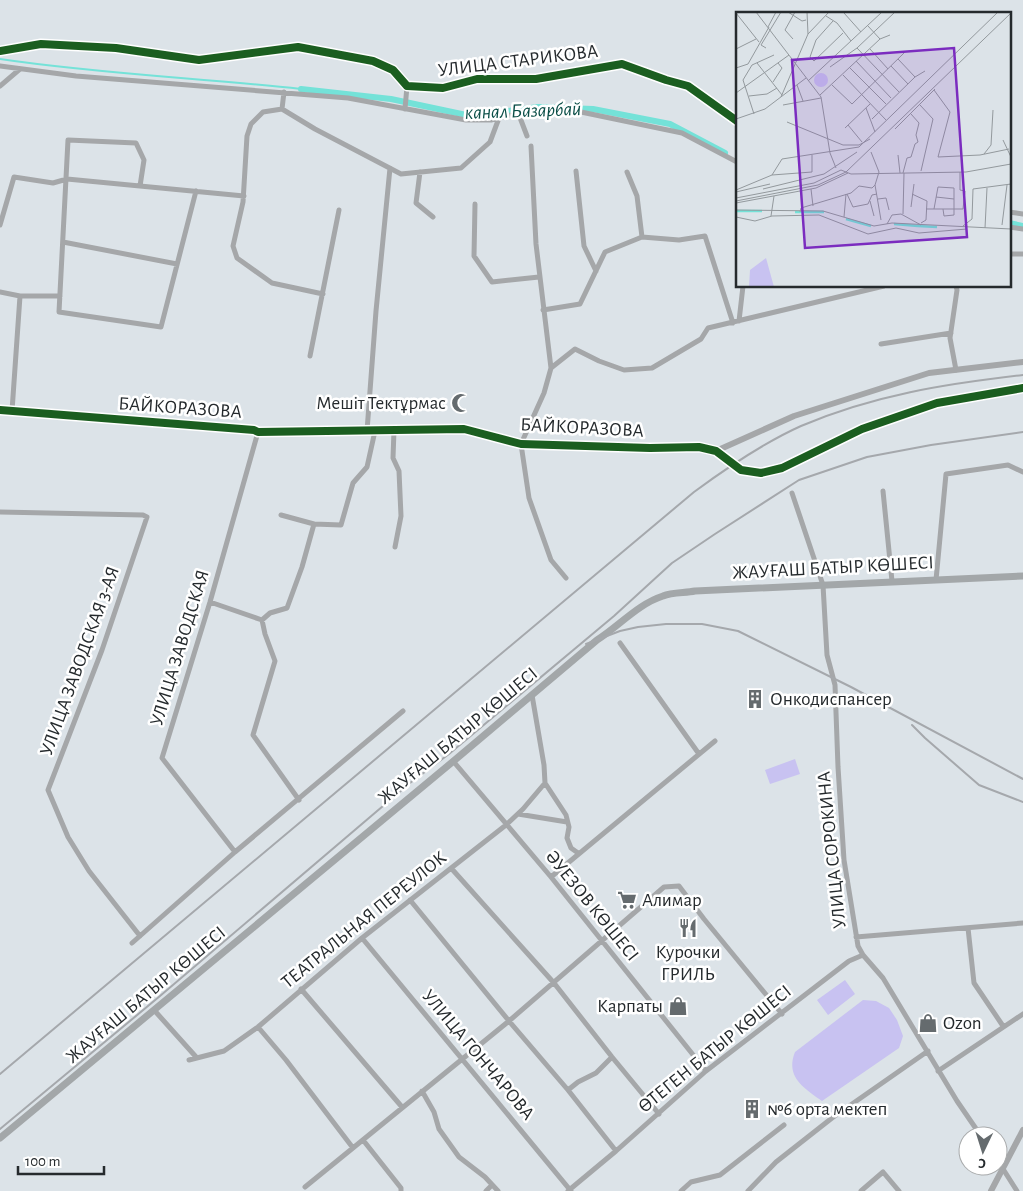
<svg xmlns="http://www.w3.org/2000/svg" width="1023" height="1191" font-family="'Alegreya Sans',sans-serif">
  <rect width="100%" height="100%" fill="#dce3e8"/>
  <path fill="#c8c2f1" d="M795 759 800 774 770 784 765 770Z
    M845 980 855 994 828 1015 817 1000Z
    M863 1000 876 1001 889 1008 897 1020 903 1036 899 1048 822 1101C804 1088 785 1077 795 1052Z"/>
  <g fill="none" stroke-linecap="round" stroke-linejoin="round">
    <path stroke="#74e2d8" stroke-width="2" d="M0 59C100 74 201 78 301 89"/>
    <path stroke="#74e2d8" stroke-width="6" d="M301 89 391 99 471 116 538 107 593 109 670 124 725 153
      M1009 223 1023 226"/>
    <path stroke="#a5a7a9" stroke-width="5" d="M0 51 41 44 116 48 199 60 298 47 373 61 393 70 407 86 443 88 477 79H536L622 64 666 80 688 86 737 121
      M0 66 76 76 348 98 466 120H491L511 115 581 112 682 133 737 162
      M0 86 20 69
      M284 92 282 109 315 129 401 174 461 168 490 142 499 118
      M282 109 263 112 251 124 247 136 243 202 233 246 237 258 272 283 323 294
      M405 109 407 86
      M519 115 527 136
      M531 146 536 244 551 368 544 393 521 444 529 498 551 560 566 578
      M576 171 584 246 596 271
      M420 172 416 203 433 217
      M627 172 637 196 642 237
      M140 186 144 160 136 143 68 140 59 312 161 327 196 191
      M475 204 474 256 492 282 539 277
      M1009 212 1023 214
      M0 225 14 177 53 183 67 179 244 196
      M1009 227 1023 229
      M63 242 177 264
      M1009 254H1023
      M0 292 20 296 12 411
      M20 296H60
      M543 310 580 304 605 252 642 237 679 240 705 236 733 323
      M739 321 743 286
      M881 344 951 333
      M310 356 339 210
      M551 368 575 349 599 361 624 370 652 368 701 339 708 328 884 286
      M956 370 950 338 957 290 956 286
      M394 430 393 458 399 471 401 516 395 547
      M367 431 376 311 390 168
      M883 491 892 581
      M792 493 823 585 827 655 835 685 838 767 844 860 858 946 863 955 883 978 957 1101 981 1136
      M0 512 143 515 147 517 102 650 48 790 68 837 89 871 140 936
      M281 515 314 524
      M936 580 946 474 1008 465 1023 472
      M210 602 262 620
      M620 643 699 754
      M532 695 544 765 545 783 566 815 569 827 567 838 571 848 578 853
      M453 761 551 877 706 1071
      M299 800 253 735 275 661 265 634 262 620 270 613 287 608 302 567 314 524 341 525 353 483 367 467 375 431
      M518 814 567 822
      M235 852 162 758 210 602 258 432
      M451 868 554 983 612 1057 659 1114
      M551 877 715 741
      M410 900 509 1021 568 1090 616 1151
      M968 928 974 983 1003 1026
      M856 937 1023 923
      M362 938 571 1191
      M132 943 235 852 403 711
      M301 989 402 1107
      M154 1010 197 1058
      M258 1027 286 1060 353 1148
      M189 1060 224 1051 258 1027 362 938 506 825 523 809 545 783
      M938 1071 1023 1014
      M568 1090 578 1082 596 1073 612 1057
      M422 1091 434 1112 439 1129 459 1157 485 1177 498 1191
      M363 1140 401 1188V1191
      M998 1161 1017 1191
      M305 1187 509 1021 664 887 679 886 704 919 782 1014
      M486 1191 492 1185
      M568 1191 616 1151 706 1071 849 961 863 955
      M681 1191 691 1182 720 1175 784 1125
      M748 1191 776 1162 832 1118 928 1051
      M861 1191 883 1172 899 1191"/>
    <path stroke="#a5a7a9" stroke-width="6" d="M0 410 254 430 258 432 464 429 521 444 650 448 699 447 716 451 741 470 761 473 782 468 862 429 937 403 1023 388
      M716 451 794 416 929 373 1023 362
      M991 1191 1023 1130"/>
    <path stroke="#a3a7a9" stroke-width="7" d="M0 1138 456 759 597 640C619 626 638 604 663 596 672 592 685 593 695 591L1023 576"/>
    <path stroke="#a5a8ac" stroke-width="2" d="M586 644 620 631 638 627 666 624H702L738 631 851 687 1023 779
      M912 725 925 738 979 785 1023 802
      M0 1074 694 492C728 467 763 443 801 426 874 395 945 384 1023 375
      M0 1129 160 996 410 783 449 754 614 616 672 563 715 534 799 480 867 457 931 445 1023 432"/>
    <g stroke="#fff" stroke-width="11">
      <path id="cycleway" d="M0 51 41 44 116 48 199 60 298 47 373 61 393 70 407 86 443 88 477 79H536L622 64 666 80 688 86 737 121
        M0 410 254 430 258 432 464 429 521 444 650 448 699 447 716 451 741 470 761 473 782 468 862 429 937 403 1023 388"/>
    </g>
    <use href="#cycleway" stroke="#1b5e20" stroke-width="8"/>
  </g>
  <defs>
    <g id="mosque-bare" transform="scale(1.5)"><path d="M3.5-4.9A6 6 0 1 0 3.5 4.9A5 5 0 1 1 3.5-4.9Z" fill="#656b6e" stroke="#fff" stroke-width="2.5" paint-order="stroke"/></g>
    <g id="building-bare" transform="scale(1.5)"><path d="M-4-6H4V6H1V3H-1V6H-4ZM-2.5-4.3h1.7v1.8h-1.7ZM.8-4.3h1.7v1.8H.8ZM-2.5-1h1.7V.8h-1.7ZM.8-1h1.7V.8H.8Z" fill="#656b6e" stroke="#fff" stroke-width="2.5" paint-order="stroke"/></g>
    <g id="supermarket-bare" transform="scale(1.5)"><path d="M-6-5.5h2.5l.6 2H6L4.5 2H-2.5L-4.4-4H-6ZM-1.5 3.2a1.3 1.3 0 1 0 .1 0ZM3 3.2a1.3 1.3 0 1 0 .1 0Z" fill="#656b6e" stroke="#fff" stroke-width="2.5" paint-order="stroke"/></g>
    <g id="restaurant-bare" transform="scale(1.5)"><path d="M-5-6h1v4h1v-4h1v4h1v-4h1v5L-1.5 .5V6h-2V.5L-5-1ZM5-6V6H3V1.5H1.5Q1.5-4 5-6Z" fill="#656b6e" stroke="#fff" stroke-width="2.5" paint-order="stroke"/></g>
    <g id="shop-bare" transform="scale(1.5)"><path d="M-5-2.5h2.3a2.7 3.5 0 0 1 5.4 0H5L5.5 6h-11ZM-1.5-2.5h3a1.5 2.3 0 0 0-3 0Z" fill="#656b6e" stroke="#fff" stroke-width="2.5" paint-order="stroke"/></g>
  </defs>
  <g fill-rule="evenodd">
    <use href="#mosque-bare" x="461" y="403"/>
    <use href="#building-bare" x="755" y="699"/>
    <use href="#supermarket-bare" x="627" y="900"/>
    <use href="#restaurant-bare" x="688" y="928"/>
    <use href="#shop-bare" x="678" y="1006"/>
    <use href="#shop-bare" x="928" y="1023"/>
    <use href="#building-bare" x="752" y="1109"/>
  </g>
  <g text-anchor="middle" dominant-baseline="central" stroke-width="5" stroke-linejoin="round" paint-order="stroke">
    <g font-size="19" fill="#252a2d" stroke="#fff">
      <text transform="translate(518 61) rotate(-7)">УЛИЦА СТАРИКОВА</text>
      <text transform="translate(180 408) rotate(4)">БАЙКОРАЗОВА</text>
      <text transform="translate(582 428) rotate(3)">БАЙКОРАЗОВА</text>
      <text transform="translate(833 568) rotate(-3)">ЖАУҒАШ БАТЫР КӨШЕСІ</text>
      <text transform="translate(180 648) rotate(-73)">УЛИЦА ЗАВОДСКАЯ</text>
      <text transform="translate(80 661) rotate(-70)">УЛИЦА ЗАВОДСКАЯ 3-АЯ</text>
      <text transform="translate(458 736) rotate(-40)">ЖАУҒАШ БАТЫР КӨШЕСІ</text>
      <text transform="translate(832 850) rotate(-96)">УЛИЦА СОРОКИНА</text>
      <text transform="translate(592 906) rotate(51)">ӘУЕЗОВ КӨШЕСІ</text>
      <text transform="translate(364 920) rotate(-39)">ТЕАТРАЛЬНАЯ ПЕРЕУЛОК</text>
      <text transform="translate(146 995) rotate(-40)">ЖАУҒАШ БАТЫР КӨШЕСІ</text>
      <text transform="translate(715 1049) rotate(-39)">ӨТЕГЕН БАТЫР КӨШЕСІ</text>
      <text transform="translate(478 1055) rotate(50)">УЛИЦА ГОНЧАРОВА</text>
    </g>
    <g font-size="19" fill="#252a2d" stroke="#fff" text-anchor="start">
      <text x="446" y="403" text-anchor="end">Мешіт Тектұрмас</text>
      <text x="770" y="699">Онкодиспансер</text>
      <text x="642" y="900">Алимар</text>
      <text x="688" y="952" text-anchor="middle">Курочки<tspan x="688" dy="22">ГРИЛЬ</tspan></text>
      <text x="663" y="1006" text-anchor="end">Карпаты</text>
      <text x="943" y="1023">Ozon</text>
      <text x="767" y="1109">№6 орта мектеп</text>
    </g>
    <g font-size="20" font-style="italic" fill="#0a4e47" stroke="#fff">
      <text transform="translate(523 111) rotate(-2)">канал Базарбай</text>
    </g>
  </g>
  <g transform="translate(736 12)">
    <rect width="275" height="275" fill="#dce3e8"/>
    <path d="M78 68a7 7 0 1 1 14 0a7 7 0 1 1-14 0ZM30 246 38 275H13L14 258Z" fill="#c8c2f1"/>
    <path fill="none" stroke="#74e2d8" stroke-width="2.5" d="M0 199H26M59 200H88M110 207 135 214M158 212 182 214M182 214 201 215"/>
    <path fill="none" stroke="#93999d" stroke-width="1" d="M20 0 85 85 94 141 100 156M52 0 66 9 70 8M0 1 23 30M108 1 125 20M90 4 101 11 115 29M97 9 80 28 74 45 78 49 107 21M132 14 144 27M32 15 40 0M72 22 93 0M57 27 49 18 59 0M30 36 25 33 45 0M121 36 163 80M0 37 20 27M134 37 152 57M162 47 179 65M120 49 155 86M21 51 46 83M155 54 172 72M94 55 121 36 159 0M0 56 12 52 33 15M114 56 150 92M107 63 150 108M72 69 146 0M37 70 46 56 42 51M61 73 67 89M96 73 116 92 169 40M198 78 214 100 202 145 244 143 273 137M0 81 53 43M84 83 144 27 154 23M13 84 31 82 41 76M45 85 72 22 71 0M47 93 85 86M184 93 197 107 185 159M130 96 139 120M18 102 7 68 16 53 38 43M0 107 29 97 70 66M136 107 179 65 189 59M51 110 107 133H123L134 127M112 113 126 130M109 116 134 92M159 117 199 77M267 128 275 145M135 140 143 160 139 173 145 208M248 142 255 133 257 98M162 143 164 161M167 161 171 146 175 145 179 132 182 130 180 123 183 111 175 102M36 163 76 160V143M27 177 88 162 121 140M75 177 77 194M0 178 36 163 46 147 123 135 262 0M0 180 34 172M111 182 117 195 132 192 136 183 141 182M176 182 191 189 190 208 185 211M200 185 218 187M0 186 78 171 105 158 115 162 230 160 275 152M142 187 150 186 153 198M0 189 82 173 110 160 275 1M134 189 138 204M0 191 80 176 112 161M175 195 178 172M190 197H227L229 179 224 178V160M198 197 202 175 218 176V203L208 204 207 197M0 198 87 199 138 214 156 211 275 217M64 200 65 196 115 181 123 174 136 176 139 173M167 202 168 161M35 204 38 184M0 205 19 209 36 204 83 203 132 222 160 216 183 221 231 217M108 205 110 182M151 212 156 203 165 202 185 213M266 213 271 173M227 214 236 207 237 177 275 172M249 216 251 176"/>
    <path fill="#7b2cbf" fill-opacity="0.15" stroke="#7b2cbf" stroke-width="2.5" d="M218 36 231 225 69 236 56 48Z"/>
    <rect width="275" height="275" fill="none" stroke="#252a2d" stroke-width="2.5"/>
  </g>
  <g transform="translate(983 1151) rotate(184)"><circle r="24" fill="#ffffff" stroke="#a8aaab"/>
  <path d="M0-4L9 19L0 12L-9 19Z" fill="#656b6e"/>
  <text y="-8" font-size="14" font-weight="bold" text-anchor="middle" fill="#252a2d">С</text>
  </g>
  <path d="M18 1166v8h86v-8" fill="none" stroke="#252a2d" stroke-width="2.5"/>
  <text x="25" y="1166" font-size="15" fill="#252a2d" stroke="#ffffff" stroke-width="4" paint-order="stroke">100 m</text>
</svg>
